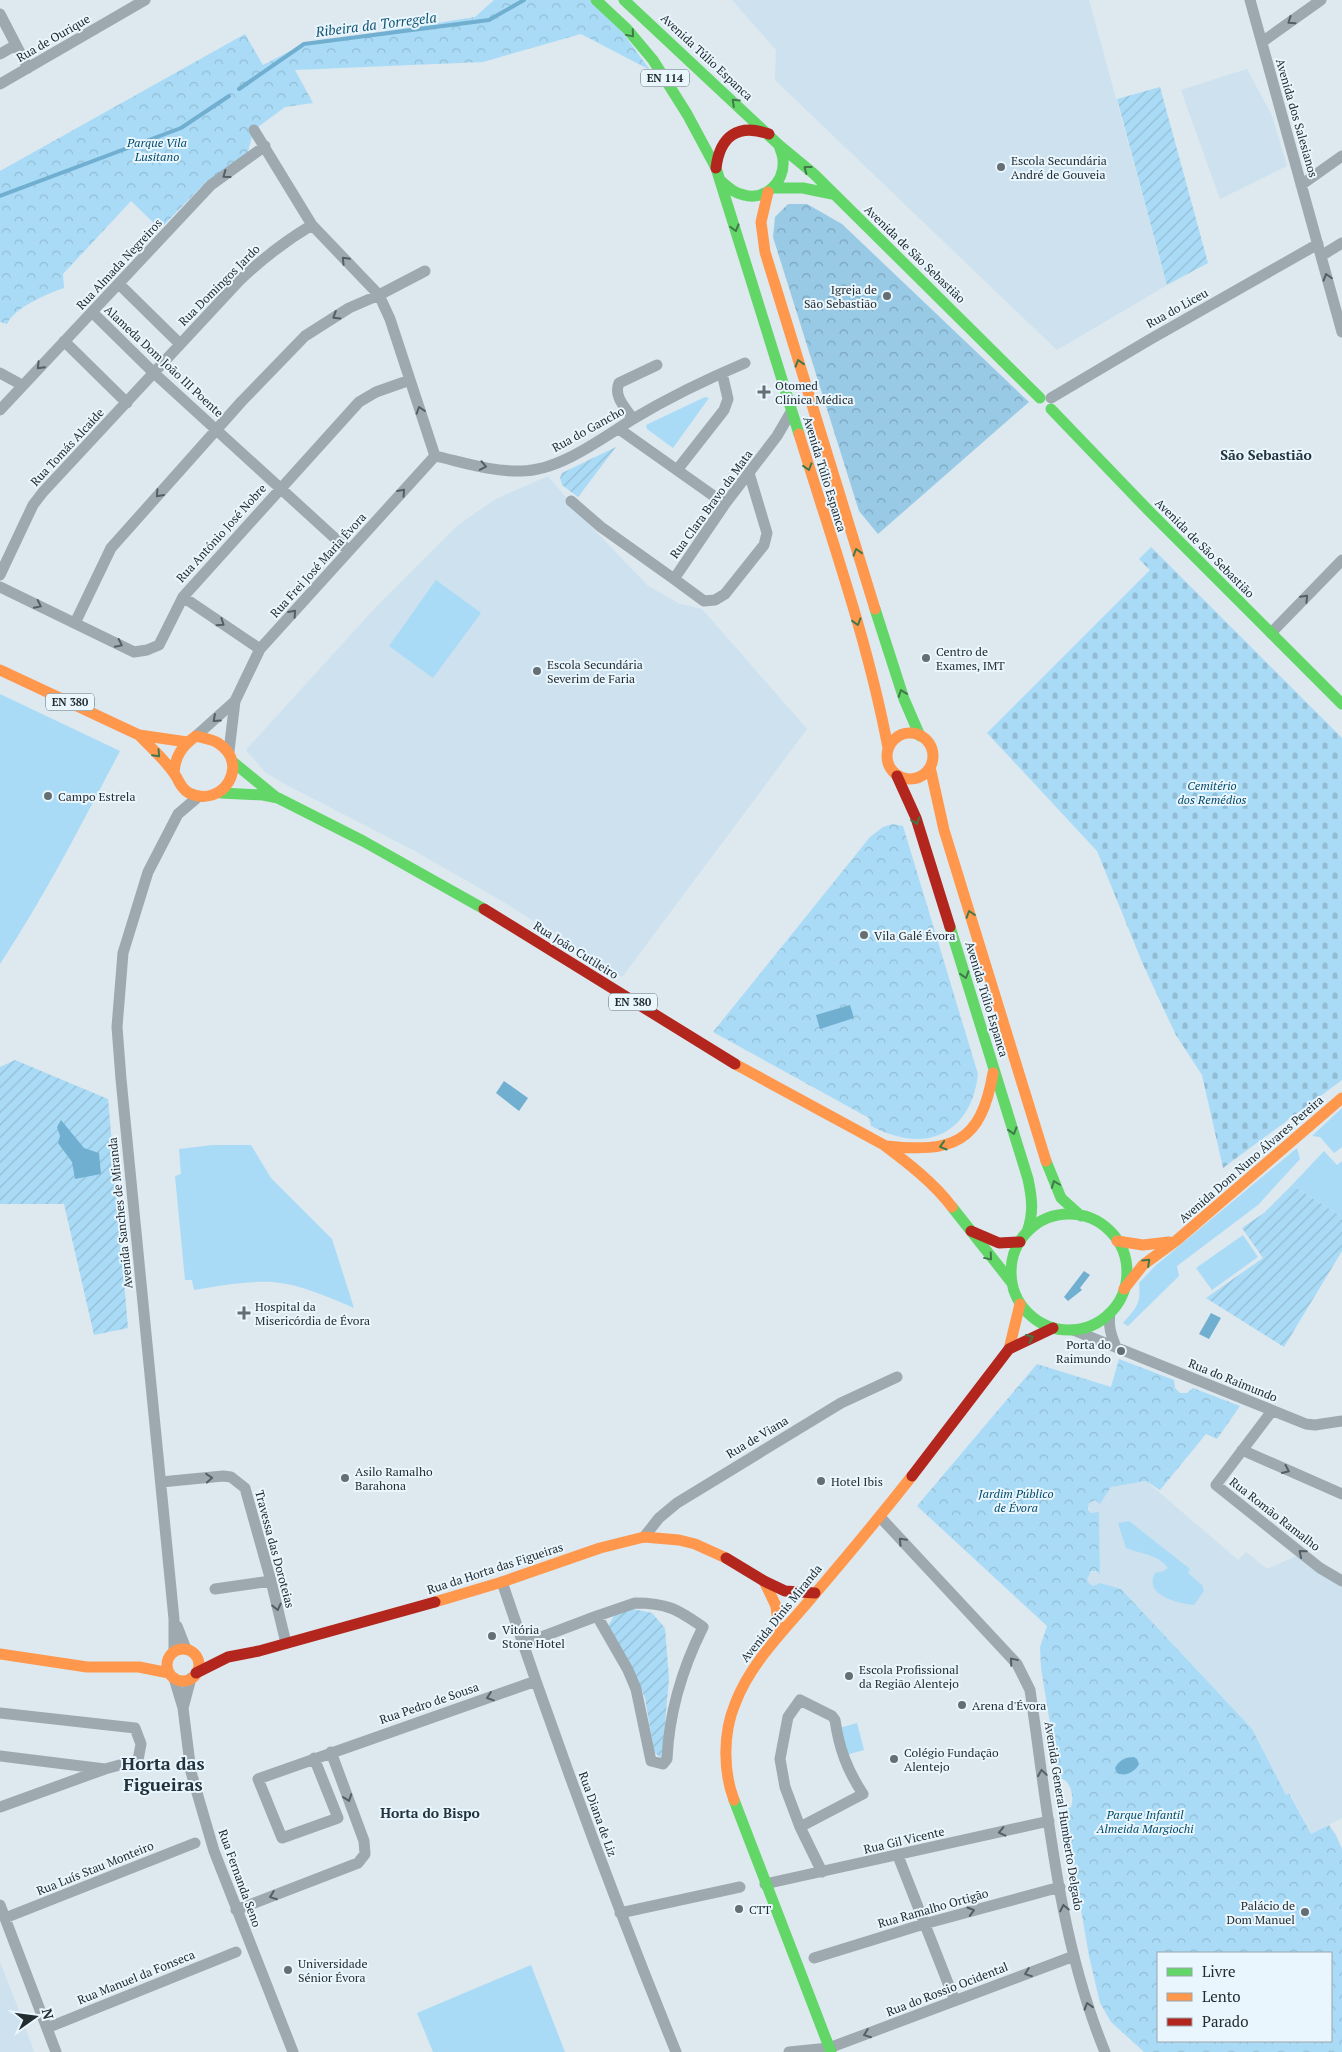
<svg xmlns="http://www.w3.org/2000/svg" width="1342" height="2052" font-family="'PT Serif',serif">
  <defs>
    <pattern id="forest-crowns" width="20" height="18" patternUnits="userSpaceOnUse" patternTransform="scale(1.25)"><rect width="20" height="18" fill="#98cae6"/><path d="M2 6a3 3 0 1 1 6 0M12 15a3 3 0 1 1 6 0" fill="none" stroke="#7ca4bb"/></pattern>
    <pattern id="cemetery-stones" width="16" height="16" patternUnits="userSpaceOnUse" patternTransform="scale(1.25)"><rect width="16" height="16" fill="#aadbf6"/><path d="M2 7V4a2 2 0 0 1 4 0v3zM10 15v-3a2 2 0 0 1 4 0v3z" fill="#92bcd3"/></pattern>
    <pattern id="park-crowns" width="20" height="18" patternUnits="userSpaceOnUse" patternTransform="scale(1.25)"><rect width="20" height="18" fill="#aadbf6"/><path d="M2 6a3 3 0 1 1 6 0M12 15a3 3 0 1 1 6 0" fill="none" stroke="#92bcd3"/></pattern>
    <pattern id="garden-furrows" width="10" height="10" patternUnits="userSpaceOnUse" patternTransform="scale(1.25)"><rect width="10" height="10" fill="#aadbf6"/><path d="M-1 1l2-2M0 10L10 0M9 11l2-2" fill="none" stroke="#92bcd3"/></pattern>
  </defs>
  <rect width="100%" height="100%" fill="#dde8ef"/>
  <path fill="#cde1ee" d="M732 0H1089L1167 285 1057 350 775 80 776 50Z
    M1247 69 1272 116 1287 166 1220 199 1181 90Z
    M548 476 582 517 648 586 680 604 702 609 807 729 622 977 507 904 415 851 283 783 265 772 246 750 376 607 458 525 496 499Z
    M1146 1481 1238 1560 1246 1552 1267 1569 1299 1555 1342 1587V1818L1311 1834 1290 1793 1286 1795 1100 1584 1093 1586 1089 1583 1087 1579 1089 1573 1094 1571 1100 1573 1099 1512 1093 1514 1089 1511V1503L1095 1500 1100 1503 1111 1487Z
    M0 1962 23 2021 34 2052H0Z"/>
  <path fill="#aadbf6" d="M705 397 709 398 673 448 647 429 646 425Z
    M436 580 481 613 433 678 389 646Z
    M0 694 120 751C82 823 45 896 0 964Z
    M1342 1108V1147L1334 1153 1320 1137 1312 1136Z
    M213 1145H251L271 1178 332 1239 354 1308C328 1297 300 1284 272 1282 246 1281 219 1286 194 1290L192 1280H185L175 1176 181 1174 179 1149Z
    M1297 1148 1300 1159 1258 1205 1177 1266 1179 1276 1128 1326 1123 1323C1137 1307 1141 1304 1139 1283L1155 1266Z
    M1324 1151 1337 1165 1342 1161V1217L1292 1185Z
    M1243 1235 1258 1257 1212 1290 1196 1268Z
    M1129 1521 1190 1569 1188 1573 1202 1585 1204 1591 1194 1605C1179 1603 1143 1596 1155 1573L1164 1571 1168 1568C1158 1554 1140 1554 1126 1548L1118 1523Z
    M857 1723 864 1750 846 1755 839 1728Z
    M531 1965 565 2052H433L417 2013Z"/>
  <path fill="url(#forest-crowns)" d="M788 204H807L842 224 1029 402 878 534 859 511 773 237 775 217Z"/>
  <path fill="url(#cemetery-stones)" d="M1151 547 1342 738V1080L1223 1168 1202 1075 1176 1035 1165 1012 1142 962 1097 851 987 733 1150 570 1139 559Z"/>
  <path fill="url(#park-crowns)" fill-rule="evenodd" d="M494 0H590L623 33 650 70 581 34 483 62 295 70 313 103 285 107 254 130 247 155 206 182 160 229 131 201 63 274 64 288C47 294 15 307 7 324L0 322V171L245 34 263 65 304 44 475 17Z
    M893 824 903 826 978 1074C973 1121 941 1150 893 1135 885 1133 878 1129 871 1126L869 1118 713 1032 870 837 883 827Z
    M1119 1359 1174 1380 1175 1388 1180 1393H1187L1193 1388 1240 1406 1217 1439 1206 1434 1160 1490 1146 1481 1111 1487 1100 1504 1095 1500 1089 1503 1088 1510 1091 1513 1099 1512 1100 1574 1096 1571H1091L1087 1579 1089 1583 1093 1586 1100 1583 1121 1589 1252 1729 1286 1795 1289 1793 1311 1834 1329 1825 1336 1835 1342 1849V2052H1144L1111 2022 1100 2003 1089 1956 1064 1811 1071 1807C1074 1798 1072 1784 1063 1779H1059L1041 1668 1040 1647 1047 1626 917 1506 1037 1364 1111 1387ZM1158 1953H1331V2041H1158Z"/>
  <path fill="url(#garden-furrows)" d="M1160 87 1208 263 1167 285 1117 99Z
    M616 447 578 497 562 485 560 478 562 473Z
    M15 1060 108 1099 128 1328 94 1335 64 1204H0V1067Z
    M1292 1185 1342 1217V1251L1284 1347 1206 1298 1263 1258 1242 1228 1264 1213Z
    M633 1609 652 1613 665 1628 669 1678 662 1759 654 1752 645 1698 628 1659 607 1628 615 1614Z"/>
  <path fill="#71afd0" d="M850 1005 854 1018 820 1029 816 1015Z
    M504 1081 528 1098 519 1111 496 1093Z
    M61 1120 84 1148 99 1153 101 1174 75 1179 72 1162 58 1143 60 1136 57 1127Z
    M1084 1271 1090 1275 1080 1288 1082 1290 1068 1301 1064 1297Z
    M1211 1313 1221 1318 1209 1339 1199 1334Z
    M1134 1757 1137 1759 1139 1764C1135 1772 1125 1777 1117 1773L1115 1768C1119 1760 1126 1757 1134 1757Z"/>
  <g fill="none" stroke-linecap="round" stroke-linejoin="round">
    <path stroke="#71afd0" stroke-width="4" d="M239 89 304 44 489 20 524 0
      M0 196 181 128 229 96"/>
    <path stroke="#9da8af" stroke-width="11" d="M1250 0 1342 332
      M0 14 28 68
      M1262 42 1321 0
      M0 54 16 45
      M0 84 145 0
      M254 130 312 225 379 295 390 319 435 456
      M1301 185 1342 156
      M1321 256 1342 243
      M119 284 180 344
      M92 312 154 373 349 551
      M64 341 127 403
      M0 373 22 385
      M1051 398 1149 340 1318 244
      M0 410 211 185 265 146
      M633 419C626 408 613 397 619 383L657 365
      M619 429 725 504
      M435 456C462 462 492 472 521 471 559 471 601 439 633 419 668 398 707 379 745 363
      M677 470 724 410 728 399 722 373
      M571 501 601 527 674 579 725 504 777 436 791 412
      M0 575 33 505 43 492 239 281C262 259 285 241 312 225
      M674 579 704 601 715 600 725 594 764 545 767 533 749 473
      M0 587 134 652 147 650 159 645 183 597 359 402 376 392 410 380
      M183 597 260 649
      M75 623 111 548 242 401 305 336 349 308 379 295 425 271
      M1271 633 1342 560
      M196 736 235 701
      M229 751 235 701 260 649 435 456
      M1110 1313C1108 1326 1111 1335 1116 1347
      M1073 1330 1306 1424 1315 1425 1342 1421
      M1272 1411 1216 1485 1320 1568 1342 1581
      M1242 1450 1342 1494
      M161 1482 223 1476 231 1477 245 1488 271 1581 286 1643
      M880 1517 1017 1664 1030 1690C1048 1811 1058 1938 1105 2052
      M644 1537 659 1518 677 1503 841 1403 897 1377
      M502 1582C555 1740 613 1897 676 2052
      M215 1589 271 1581
      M635 1603C667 1603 677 1609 703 1627 682 1669 669 1713 667 1759L663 1764 651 1761 636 1689 628 1670 597 1616Z
      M177 1626 186 1649
      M523 1644 597 1616
      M174 1651V1619L121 1079 117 1027 123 953 148 872 178 814 198 797
      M174 1678 183 1708 191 1772 214 1851 293 2052
      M183 1708 191 1678
      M0 1713 135 1728 141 1744 138 1760 105 1769
      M0 1756 105 1769 0 1807
      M314 1758 338 1818 282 1838 258 1779 536 1681
      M800 1827 863 1794C847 1770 839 1748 835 1720L832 1716 800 1700 788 1717 780 1759 785 1787 800 1827 822 1872
      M898 1856 955 2001
      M765 1884 1049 1821
      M0 1905 56 2052
      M236 1910 358 1863 365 1854 364 1841 331 1752
      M620 1913 740 1887
      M5 1918 195 1843
      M814 1958 924 1924 1060 1887
      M47 2028 236 1952
      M789 2052 829 2048 1074 1956"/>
    <path stroke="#63d668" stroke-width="11" d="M596 0 627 29 653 60 687 114 716 168 799 434
      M624 0 779 145C780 150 783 155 783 160 785 182 765 201 744 195 734 193 728 187 721 181
      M779 145 814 174 1040 398
      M774 188H803L832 194
      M1051 409 1150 512 1342 704
      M875 609 904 699 920 736
      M233 762 277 798
      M221 793 263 795 278 798 363 841 484 909
      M950 927 1028 1179C1032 1198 1034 1213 1027 1232
      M1046 1161 1061 1198 1081 1216
      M952 1207 1012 1283
      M1011 1272a58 58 0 1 1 116 0a58 58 0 1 1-116 0Z
      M734 1800 831 2052"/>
    <path stroke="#ff974d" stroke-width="11" d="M768 192 761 222 765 252 875 609
      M799 434C831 538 868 641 888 748
      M0 670 139 735 187 742
      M887 756a23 23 0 1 1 46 0a23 23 0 1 1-46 0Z
      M139 735C152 749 168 762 177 778 180 784 183 790 189 793 223 809 251 764 218 743 212 739 203 738 196 736 182 746 175 756 174 773
      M930 767 944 830 1046 1161
      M735 1064 884 1145C908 1163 934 1183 952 1207
      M886 1146C953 1153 981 1143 993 1073
      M1117 1241 1143 1245 1169 1242
      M1124 1289 1143 1265 1177 1240 1342 1098
      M1009 1349 1020 1304
      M764 1581 776 1606 779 1635
      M435 1602 502 1582 600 1548 644 1537 679 1540 695 1544 726 1558
      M167 1665a16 16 0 1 1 32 0a16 16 0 1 1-32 0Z
      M0 1654 87 1667H139L169 1673
      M734 1800C723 1771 723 1733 735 1704 750 1664 781 1634 808 1602 843 1561 878 1519 912 1476"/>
    <path stroke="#b3261e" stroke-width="11" d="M716 168C720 136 738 123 769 134
      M897 776 916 818 950 927
      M484 909 735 1064
      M971 1231 999 1243 1020 1242
      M912 1476 1009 1349 1053 1328
      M726 1558 764 1581 785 1591 815 1593
      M196 1673 228 1657 259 1651 435 1602"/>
  </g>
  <defs><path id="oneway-chevron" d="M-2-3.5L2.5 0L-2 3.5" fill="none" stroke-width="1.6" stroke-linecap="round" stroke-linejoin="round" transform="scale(1.25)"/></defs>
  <g stroke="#545e63">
    <use href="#oneway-chevron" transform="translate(1291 21) rotate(145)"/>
    <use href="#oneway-chevron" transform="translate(226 175) rotate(144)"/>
    <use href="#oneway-chevron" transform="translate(345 260) rotate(-134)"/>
    <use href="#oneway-chevron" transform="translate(1327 277) rotate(-106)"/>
    <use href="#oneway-chevron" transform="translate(336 316) rotate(148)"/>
    <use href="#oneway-chevron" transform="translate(40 366) rotate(134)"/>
    <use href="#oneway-chevron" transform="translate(420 410) rotate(-108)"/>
    <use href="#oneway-chevron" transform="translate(483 466) rotate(11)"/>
    <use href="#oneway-chevron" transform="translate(402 492) rotate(-48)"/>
    <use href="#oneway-chevron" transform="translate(159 494) rotate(132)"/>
    <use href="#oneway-chevron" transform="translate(1305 598) rotate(-46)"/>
    <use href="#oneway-chevron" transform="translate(38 605) rotate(26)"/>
    <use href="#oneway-chevron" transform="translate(293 613) rotate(-48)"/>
    <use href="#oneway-chevron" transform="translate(221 623) rotate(34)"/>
    <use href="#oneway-chevron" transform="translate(119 644) rotate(26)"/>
    <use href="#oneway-chevron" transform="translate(216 719) rotate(138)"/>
    <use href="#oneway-chevron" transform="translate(1286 1470) rotate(24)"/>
    <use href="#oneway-chevron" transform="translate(209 1478) rotate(-5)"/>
    <use href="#oneway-chevron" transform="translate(902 1541) rotate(-133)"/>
    <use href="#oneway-chevron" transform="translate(1302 1553) rotate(-140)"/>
    <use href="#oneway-chevron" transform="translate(277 1607) rotate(77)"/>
    <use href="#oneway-chevron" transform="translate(1013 1661) rotate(-130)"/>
    <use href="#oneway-chevron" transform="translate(490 1697) rotate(161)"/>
    <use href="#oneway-chevron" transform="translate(1042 1773) rotate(-98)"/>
    <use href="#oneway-chevron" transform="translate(348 1798) rotate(70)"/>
    <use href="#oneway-chevron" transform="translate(1002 1832) rotate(167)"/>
    <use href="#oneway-chevron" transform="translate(273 1896) rotate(159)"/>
    <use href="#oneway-chevron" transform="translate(1064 1908) rotate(-102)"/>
    <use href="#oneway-chevron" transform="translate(971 1911) rotate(-16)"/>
    <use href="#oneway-chevron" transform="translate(1028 1973) rotate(159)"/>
    <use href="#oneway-chevron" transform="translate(1088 2006) rotate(-107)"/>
    <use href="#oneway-chevron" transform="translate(867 2034) rotate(159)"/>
  </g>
  <g stroke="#407849">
    <use href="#oneway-chevron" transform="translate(631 34) rotate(50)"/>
    <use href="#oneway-chevron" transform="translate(735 102) rotate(-137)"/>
    <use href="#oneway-chevron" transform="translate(807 169) rotate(-143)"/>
    <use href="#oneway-chevron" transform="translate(735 228) rotate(74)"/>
    <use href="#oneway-chevron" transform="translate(799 363) rotate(-107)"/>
    <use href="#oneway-chevron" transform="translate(808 467) rotate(73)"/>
    <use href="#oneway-chevron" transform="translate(857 552) rotate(-107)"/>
    <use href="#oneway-chevron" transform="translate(857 622) rotate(73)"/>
    <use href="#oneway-chevron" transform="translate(902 693) rotate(-110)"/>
    <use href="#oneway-chevron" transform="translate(157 754) rotate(47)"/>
    <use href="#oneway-chevron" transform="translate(916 821) rotate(70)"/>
    <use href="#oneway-chevron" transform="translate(970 914) rotate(-108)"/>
    <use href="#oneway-chevron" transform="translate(965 975) rotate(73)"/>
    <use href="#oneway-chevron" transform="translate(1013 1131) rotate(73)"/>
    <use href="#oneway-chevron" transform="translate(943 1146) rotate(163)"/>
    <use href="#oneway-chevron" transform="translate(1055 1184) rotate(-111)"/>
    <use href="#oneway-chevron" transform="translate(989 1257) rotate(50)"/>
    <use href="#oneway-chevron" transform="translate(1147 1262) rotate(-43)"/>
    <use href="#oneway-chevron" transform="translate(1030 1338) rotate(-24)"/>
  </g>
  <g fill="#646e73" stroke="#e9f6fe" stroke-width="2">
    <circle cx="1001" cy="167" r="5"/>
    <circle cx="887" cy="296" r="5"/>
    <path d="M761.5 384.5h5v5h5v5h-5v5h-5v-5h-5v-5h5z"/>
    <circle cx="926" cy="658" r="5"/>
    <circle cx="537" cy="671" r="5"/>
    <circle cx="48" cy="796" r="5"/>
    <circle cx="864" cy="935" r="5"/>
    <path d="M241.5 1305.5h5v5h5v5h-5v5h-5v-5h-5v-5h5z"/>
    <circle cx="1121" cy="1351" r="5"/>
    <circle cx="345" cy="1478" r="5"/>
    <circle cx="821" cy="1481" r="5"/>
    <circle cx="492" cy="1636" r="5"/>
    <circle cx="849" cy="1676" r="5"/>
    <circle cx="962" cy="1705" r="5"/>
    <circle cx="894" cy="1759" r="5"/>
    <circle cx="739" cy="1909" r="5"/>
    <circle cx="1305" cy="1912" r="5"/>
    <circle cx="288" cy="1970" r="5"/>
  </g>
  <g text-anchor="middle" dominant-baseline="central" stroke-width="4" stroke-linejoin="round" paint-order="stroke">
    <g fill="#e9f6fe" stroke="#5e696e" stroke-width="1">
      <rect x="641" y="69.5" width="48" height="17" rx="4"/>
      <rect x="46" y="693.5" width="48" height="17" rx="4"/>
      <rect x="609" y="993.5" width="48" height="17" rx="4"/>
    </g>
    <g font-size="11" font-weight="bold" fill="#232c30">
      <text x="665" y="78">EN 114</text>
      <text x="70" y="702">EN 380</text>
      <text x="633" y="1002">EN 380</text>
    </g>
    <g font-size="12" fill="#232c30" stroke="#e9f6fe">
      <text transform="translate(53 38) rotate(-30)">Rua de Ourique</text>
      <text transform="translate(707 57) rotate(43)">Avenida Túlio Espanca</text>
      <text transform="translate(1297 118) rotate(74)">Avenida dos Salesianos</text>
      <text transform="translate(915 254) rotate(44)">Avenida de São Sebastião</text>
      <text transform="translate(119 264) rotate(-47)">Rua Almada Negreiros</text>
      <text transform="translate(219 285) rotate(-45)">Rua Domingos Jardo</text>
      <text transform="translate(1177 308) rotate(-29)">Rua do Liceu</text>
      <text transform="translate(164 361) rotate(43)">Alameda Dom João III Poente</text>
      <text transform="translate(588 429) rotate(-29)">Rua do Gancho</text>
      <text transform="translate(67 447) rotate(-47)">Rua Tomás Alcaide</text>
      <text transform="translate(825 474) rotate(73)">Avenida Túlio Espanca</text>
      <text transform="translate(711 504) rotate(-54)">Rua Clara Bravo da Mata</text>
      <text transform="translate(221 533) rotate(-48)">Rua António José Nobre</text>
      <text transform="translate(1205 548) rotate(45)">Avenida de São Sebastião</text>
      <text transform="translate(318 565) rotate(-48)">Rua Frei José Maria Évora</text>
      <text transform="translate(576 950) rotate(32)">Rua João Cutileiro</text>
      <text transform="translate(987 999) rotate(73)">Avenida Túlio Espanca</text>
      <text transform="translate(1251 1159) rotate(-41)">Avenida Dom Nuno Álvares Pereira</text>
      <text transform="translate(120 1213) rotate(-96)">Avenida Sanches de Miranda</text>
      <text transform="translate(1233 1380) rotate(22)">Rua do Raimundo</text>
      <text transform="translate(757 1437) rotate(-31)">Rua de Viana</text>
      <text transform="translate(1275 1514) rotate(38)">Rua Romão Ramalho</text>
      <text transform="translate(275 1549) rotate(75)">Travessa das Doroteias</text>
      <text transform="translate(495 1568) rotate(-18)">Rua da Horta das Figueiras</text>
      <text transform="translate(781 1613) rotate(-51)">Avenida Dinis Miranda</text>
      <text transform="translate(429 1703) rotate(-19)">Rua Pedro de Sousa</text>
      <text transform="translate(598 1814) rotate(70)">Rua Diana de Liz</text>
      <text transform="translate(1064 1816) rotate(81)">Avenida General Humberto Delgado</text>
      <text transform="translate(904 1840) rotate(-13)">Rua Gil Vicente</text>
      <text transform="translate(95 1868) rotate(-22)">Rua Luís Stau Monteiro</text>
      <text transform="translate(240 1878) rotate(70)">Rua Fernanda Seno</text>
      <text transform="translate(933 1908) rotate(-16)">Rua Ramalho Ortigão</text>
      <text transform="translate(136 1977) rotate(-22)">Rua Manuel da Fonseca</text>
      <text transform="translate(947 1989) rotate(-21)">Rua do Rossio Ocidental</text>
    </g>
    <g font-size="12" font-style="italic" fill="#034b69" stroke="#e9f6fe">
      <text x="157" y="142">Parque Vila<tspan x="157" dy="14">Lusitano</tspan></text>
      <text x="1212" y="785">Cemitério<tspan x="1212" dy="14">dos Remédios</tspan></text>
      <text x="1016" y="1493">Jardim Público<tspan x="1016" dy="14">de Évora</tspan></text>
      <text x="1145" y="1814">Parque Infantil<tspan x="1145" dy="14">Almeida Margiochi</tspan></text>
    </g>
    <g font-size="12" fill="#232c30" stroke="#e9f6fe" text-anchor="start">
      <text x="1011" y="160">Escola Secundária<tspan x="1011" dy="14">André de Gouveia</tspan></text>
      <text x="877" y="289" text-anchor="end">Igreja de<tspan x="877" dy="14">São Sebastião</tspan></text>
      <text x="775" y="385">Otomed<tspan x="775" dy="14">Clínica Médica</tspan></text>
      <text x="936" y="651">Centro de<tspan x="936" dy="14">Exames, IMT</tspan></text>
      <text x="547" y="664">Escola Secundária<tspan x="547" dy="14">Severim de Faria</tspan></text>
      <text x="58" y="796">Campo Estrela</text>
      <text x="874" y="935">Vila Galé Évora</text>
      <text x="255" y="1306">Hospital da<tspan x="255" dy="14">Misericórdia de Évora</tspan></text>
      <text x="1111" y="1344" text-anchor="end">Porta do<tspan x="1111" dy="14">Raimundo</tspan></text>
      <text x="355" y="1471">Asilo Ramalho<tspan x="355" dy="14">Barahona</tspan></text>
      <text x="831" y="1481">Hotel Ibis</text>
      <text x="502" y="1629">Vitória<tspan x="502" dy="14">Stone Hotel</tspan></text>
      <text x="859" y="1669">Escola Profissional<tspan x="859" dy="14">da Região Alentejo</tspan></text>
      <text x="972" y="1705">Arena d'Évora</text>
      <text x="904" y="1752">Colégio Fundação<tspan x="904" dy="14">Alentejo</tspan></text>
      <text x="1295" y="1905" text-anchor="end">Palácio de<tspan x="1295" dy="14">Dom Manuel</tspan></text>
      <text x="749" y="1909">CTT</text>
      <text x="298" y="1963">Universidade<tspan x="298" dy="14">Sénior Évora</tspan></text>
    </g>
    <g font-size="14" font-style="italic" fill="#145573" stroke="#e9f6fe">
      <text transform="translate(376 24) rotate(-7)">Ribeira da Torregela</text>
    </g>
    <g font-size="14" font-weight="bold" fill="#22333d" stroke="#e9f6fe">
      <text x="1266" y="454">São Sebastião</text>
      <text x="430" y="1812">Horta do Bispo</text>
    </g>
    <g font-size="18" font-weight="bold" fill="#22333d" stroke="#e9f6fe">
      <text x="163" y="1763">Horta das<tspan x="163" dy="21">Figueiras</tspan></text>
    </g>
  </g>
  <rect x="1157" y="1952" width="175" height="90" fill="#e9f6fe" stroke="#9aa5ac"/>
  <rect x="1167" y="1968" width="25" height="8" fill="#63d668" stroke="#9aa5ac"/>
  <text x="1202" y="1977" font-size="15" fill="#232c30">Livre</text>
  <rect x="1167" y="1993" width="25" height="8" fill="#ff974d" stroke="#9aa5ac"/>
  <text x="1202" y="2002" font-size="15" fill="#232c30">Lento</text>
  <rect x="1167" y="2018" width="25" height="8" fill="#b3261e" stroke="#9aa5ac"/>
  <text x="1202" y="2027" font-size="15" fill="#232c30">Parado</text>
  <g transform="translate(35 2017) rotate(76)" stroke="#e9f6fe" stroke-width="4" paint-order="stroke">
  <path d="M0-4L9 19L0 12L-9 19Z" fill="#232c30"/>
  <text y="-8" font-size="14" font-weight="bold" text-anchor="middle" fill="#232c30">N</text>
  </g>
</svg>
